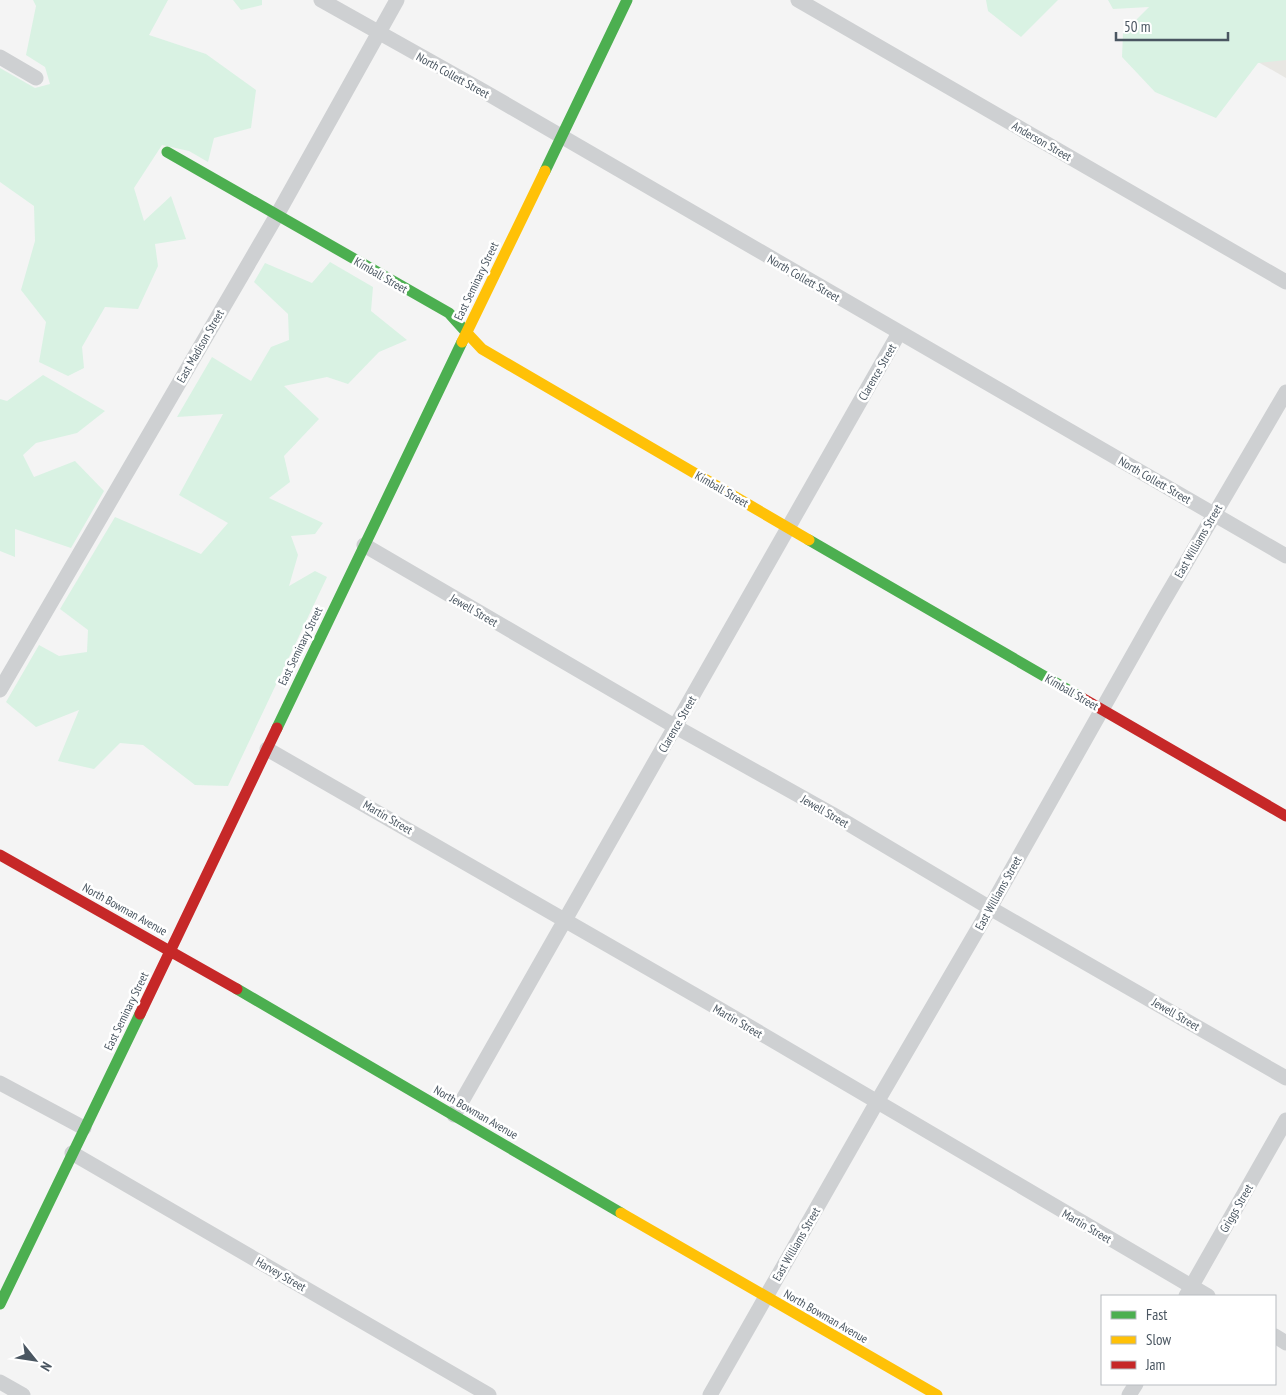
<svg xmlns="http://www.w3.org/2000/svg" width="1286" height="1395" font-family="'PT Sans Narrow',sans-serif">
  <rect width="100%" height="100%" fill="#f4f4f4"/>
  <path fill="#e8e7e3" d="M1286 37V78L1258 62Z"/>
  <path fill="#d9f2e3" d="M33 0H168L149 35 206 54 256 90 251 128 214 138 208 162 189 151 162 145 134 188 144 221 171 196 186 239 155 244 158 266 138 309 105 307 82 347 84 368 68 376 39 362 46 322 21 290 35 241 34 206 0 182V68L35 88 50 84 45 67 26 55 36 6Z
    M233 0H262V5L241 10Z
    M986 0H1058L1021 37 988 11Z
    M1108 0H1286V60L1258 63 1216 118 1155 92 1122 57 1123 33 1149 7 1113 9Z
    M330 262 373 287 371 311 407 340 379 352 348 384 327 377 284 386 319 419 284 456 290 482 269 498 323 523 315 534 291 536 298 555 289 586 315 571 327 577 228 786 195 785 143 745 120 743 94 769 58 761 79 710 36 727 6 702 39 645 59 656 87 652 88 630 60 609 115 517 201 554 228 523 179 495 223 414 177 417 212 357 251 381 271 347 289 340 288 314 254 282 265 263 312 283Z
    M43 375 105 411 77 433 36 443 23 455 34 477 75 461 104 491 71 548 15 529V557L0 551V399L7 401Z"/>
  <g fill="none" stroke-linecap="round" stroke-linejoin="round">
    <path stroke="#ced0d2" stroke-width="15" d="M321 0 478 88 1286 556
      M798 0 1286 282
      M0 57 36 78
      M364 545 676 727 832 814 990 908 1286 1078
      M0 690 277 215 397 0
      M267 749 721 1010 1208 1296
      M0 1083 84 1128
      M454 1115 899 333
      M72 1153 489 1395
      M1186 1296 1286 1120
      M1275 1336 1286 1343
      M0 1382 23 1395
      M710 1395 877 1102 982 922 1156 614 1286 392
      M1129 1395 1136 1384"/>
    <path stroke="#4caf50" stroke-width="11" d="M167 152 449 313 467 333
      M545 171 627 0
      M809 540 1082 698
      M277 728 462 342
      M237 989 621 1213
      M0 1304 140 1014"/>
    <path stroke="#ffc107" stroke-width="11" d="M467 333 482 349 809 540
      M462 342 545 171
      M621 1213 937 1395"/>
    <path stroke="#c62828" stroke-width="11" d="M1082 698 1286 816
      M0 855 237 989
      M140 1014 277 728"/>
  </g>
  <g text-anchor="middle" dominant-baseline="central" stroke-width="5" stroke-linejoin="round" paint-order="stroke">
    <g font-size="12" fill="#4a5661" stroke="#fff">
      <text transform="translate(453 75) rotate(29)">North Collett Street</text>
      <text transform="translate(1042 141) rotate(30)">Anderson Street</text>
      <text transform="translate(381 275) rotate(30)">Kimball Street</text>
      <text transform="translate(804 278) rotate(30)">North Collett Street</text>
      <text transform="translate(476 281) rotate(-64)">East Seminary Street</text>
      <text transform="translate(200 346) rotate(-60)">East Madison Street</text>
      <text transform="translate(877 372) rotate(-60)">Clarence Street</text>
      <text transform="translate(1155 480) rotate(30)">North Collett Street</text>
      <text transform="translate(722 489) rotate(30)">Kimball Street</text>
      <text transform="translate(1198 541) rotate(-60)">East Williams Street</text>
      <text transform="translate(474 610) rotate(30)">Jewell Street</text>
      <text transform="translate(300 646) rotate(-64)">East Seminary Street</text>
      <text transform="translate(1072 692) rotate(30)">Kimball Street</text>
      <text transform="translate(677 724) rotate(-60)">Clarence Street</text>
      <text transform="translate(825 811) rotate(30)">Jewell Street</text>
      <text transform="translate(388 817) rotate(30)">Martin Street</text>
      <text transform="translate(998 893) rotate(-61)">East Williams Street</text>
      <text transform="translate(125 909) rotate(29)">North Bowman Avenue</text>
      <text transform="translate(126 1011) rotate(-64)">East Seminary Street</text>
      <text transform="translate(1176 1014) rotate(30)">Jewell Street</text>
      <text transform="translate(738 1021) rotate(30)">Martin Street</text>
      <text transform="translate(476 1112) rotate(30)">North Bowman Avenue</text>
      <text transform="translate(1236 1208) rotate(-60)">Griggs Street</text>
      <text transform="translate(1087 1226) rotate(30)">Martin Street</text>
      <text transform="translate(796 1244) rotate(-60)">East Williams Street</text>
      <text transform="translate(281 1274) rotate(30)">Harvey Street</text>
      <text transform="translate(826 1316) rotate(30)">North Bowman Avenue</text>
    </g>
  </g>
  <rect x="1101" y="1295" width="175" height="90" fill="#ffffff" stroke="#b7bbc0"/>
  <rect x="1111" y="1311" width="25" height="8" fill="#4caf50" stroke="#b7bbc0"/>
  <text x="1146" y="1320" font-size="15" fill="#4a5661">Fast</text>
  <rect x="1111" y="1336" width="25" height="8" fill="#ffc107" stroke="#b7bbc0"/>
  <text x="1146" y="1345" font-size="15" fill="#4a5661">Slow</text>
  <rect x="1111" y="1361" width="25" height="8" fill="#c62828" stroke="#b7bbc0"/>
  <text x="1146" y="1370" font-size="15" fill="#4a5661">Jam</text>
  <g transform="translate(35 1360) rotate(120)" stroke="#ffffff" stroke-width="4" paint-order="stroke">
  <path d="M0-4L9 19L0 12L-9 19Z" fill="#4a5661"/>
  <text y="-8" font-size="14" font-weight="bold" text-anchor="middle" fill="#4a5661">N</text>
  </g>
  <path d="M1116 32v8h112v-8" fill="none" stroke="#4a5661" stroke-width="2.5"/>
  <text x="1124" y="32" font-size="15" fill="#4a5661" stroke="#ffffff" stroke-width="4" paint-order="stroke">50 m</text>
</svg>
